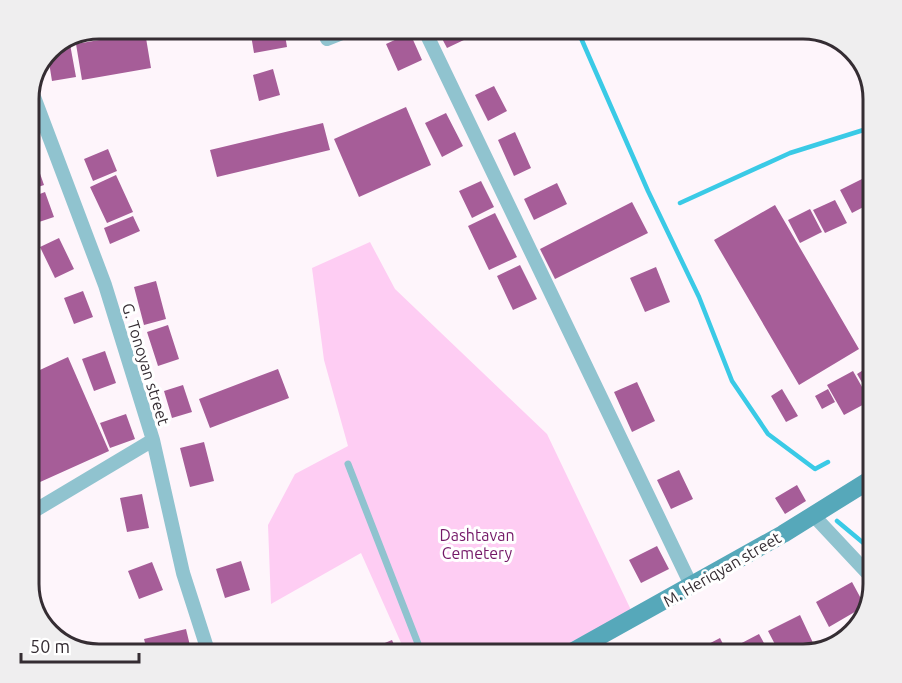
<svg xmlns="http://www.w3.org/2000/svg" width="902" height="683" font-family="Ubuntu,sans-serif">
  <rect width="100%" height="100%" fill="#fef5fb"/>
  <path fill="#fecdf3" d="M370 242 395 289 547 434 631 610 549 654H406L361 553 271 604 268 525 295 474 348 446 324 360 312 268Z"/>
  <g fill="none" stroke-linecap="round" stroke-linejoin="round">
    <path stroke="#3acae6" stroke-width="4.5" d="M577 29 648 191 699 297 732 381 768 434 815 469 828 462
      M680 203 790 153 873 127
      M837 521 873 551"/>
  </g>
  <path fill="#a65d98" d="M250 29H284L287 47 254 53Z
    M437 29H461L466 39 447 48Z
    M145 32 151 68 82 80 76 44Z
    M410 33 422 60 398 71 386 44Z
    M70 44 76 77 52 81 48 56 52 47Z
    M273 69 280 95 259 101 253 75Z
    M494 86 507 111 488 121 475 95Z
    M406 107 431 165 359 197 334 139Z
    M446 113 463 146 442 157 425 123Z
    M323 123 330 150 217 177 210 150Z
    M515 132 531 168 514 176 498 140Z
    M29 142 44 185 29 190Z
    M108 149 117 171 93 181 84 159Z
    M116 175 133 212 107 223 90 187Z
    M868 176 873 186V202L852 213 840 190Z
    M481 181 494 207 472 218 459 191Z
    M557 183 567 204 534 220 524 199Z
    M45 192 54 217 33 224 29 212V198Z
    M835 200 847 223 825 233 813 210Z
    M632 202 648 233 555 279 540 249Z
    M775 205 859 349 799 385 714 240Z
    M810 209 822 232 800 243 788 220Z
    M495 213 517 257 489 270 468 226Z
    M133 216 140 231 110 244 104 228Z
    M59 238 74 269 55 278 40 247Z
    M520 265 537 299 513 310 497 276Z
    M656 267 670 302 645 312 630 278Z
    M156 281 166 319 144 325 134 287Z
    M83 291 93 317 74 324 64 298Z
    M168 325 179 359 158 366 147 332Z
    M105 351 116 383 94 391 82 359Z
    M68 357 109 451 29 487V375Z
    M868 367 873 381 864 386 857 374Z
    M278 369 289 398 210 428 199 399Z
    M853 371 870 401 844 415 827 385Z
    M637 382 655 421 632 432 614 392Z
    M183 385 192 412 172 418 164 391Z
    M782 389 798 416 786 422 771 396Z
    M828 389 835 402 822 409 815 396Z
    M126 414 135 439 110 448 100 423Z
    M204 442 214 481 190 487 180 448Z
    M679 470 693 499 671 509 657 480Z
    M797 485 806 501 785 514 775 498Z
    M142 494 149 528 127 532 120 498Z
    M657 546 669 569 641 583 629 560Z
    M241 561 250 590 225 598 216 569Z
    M152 562 163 590 139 599 128 571Z
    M852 582 865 606 829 627 816 602Z
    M800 615 814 645 795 654H780L768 631Z
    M186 629 192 654H148L144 639Z
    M759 634 770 654H738L734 647Z
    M720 638 728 654H696L695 651Z
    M392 640 398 654H364L363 652Z"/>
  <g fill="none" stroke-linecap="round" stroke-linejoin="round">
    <path stroke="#90c3cf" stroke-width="7" d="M348 464 422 654"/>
    <path stroke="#90c3cf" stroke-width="14" d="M323 29 327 39 352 29
      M424 29 692 587
      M31 89 105 285 153 440 183 573 209 654
      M29 514 153 440
      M814 516 873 579"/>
    <path stroke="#56a8ba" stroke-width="18" d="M568 654 783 534 873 478"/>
  </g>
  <g text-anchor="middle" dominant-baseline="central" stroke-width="6" stroke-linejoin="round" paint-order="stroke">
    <g font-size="16" fill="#352d33" stroke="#fff">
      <text transform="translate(146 364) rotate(73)">G. Tonoyan street</text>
      <text transform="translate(722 569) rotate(-30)">M. Heriqyan street</text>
    </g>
    <g font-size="16" fill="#741867" stroke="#fff">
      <text x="477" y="535">Dashtavan<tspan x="477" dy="18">Cemetery</tspan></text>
    </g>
  </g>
  <path d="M0 0H902V683H0ZM99 39H803A60 60 0 0 1 863 99V584A60 60 0 0 1 803 644H99A60 60 0 0 1 39 584V99A60 60 0 0 1 99 39Z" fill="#efeeef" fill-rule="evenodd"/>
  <path fill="none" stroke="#352d33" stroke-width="3" d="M99 39H803A60 60 0 0 1 863 99V584A60 60 0 0 1 803 644H99A60 60 0 0 1 39 584V99A60 60 0 0 1 99 39Z"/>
  <path d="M21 653v9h118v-9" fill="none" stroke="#352d33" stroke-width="3"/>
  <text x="30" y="653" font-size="18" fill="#352d33" stroke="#ffffff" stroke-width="4.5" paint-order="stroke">50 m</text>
</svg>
